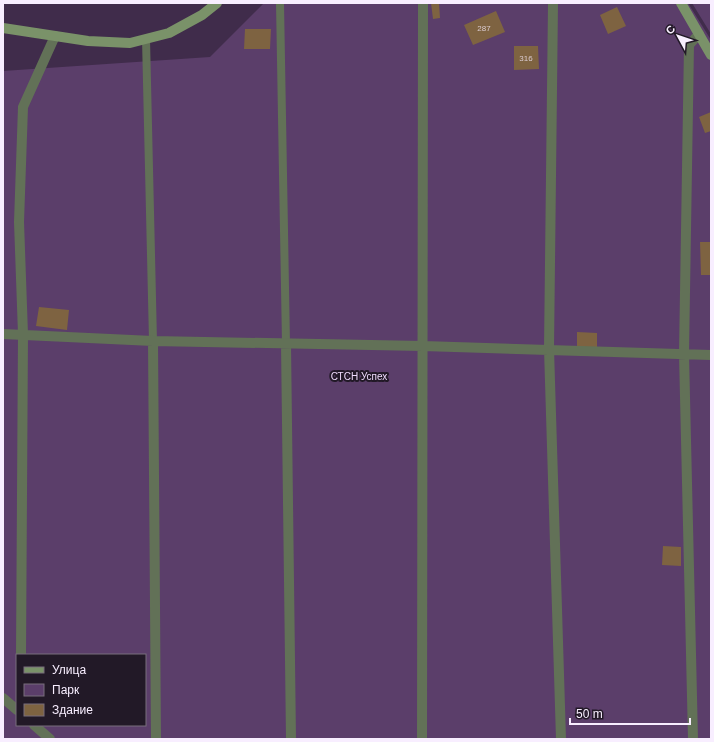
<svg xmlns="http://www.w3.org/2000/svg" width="714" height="742" font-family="Helvetica,sans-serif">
  <rect width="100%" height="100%" fill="#402c4b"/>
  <path fill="#5b3e6a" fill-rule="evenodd" d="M264 3H688L711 40V739H3V71L210 57ZM17 655H145V725H17Z
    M692 3H711V34Z"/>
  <path fill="#7e6341" d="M431 3H439L440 18 433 19Z
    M617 7 626 26 608 34 600 15Z
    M496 11 505 32 473 45 464 25Z
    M245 29H271L270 49H244Z
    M514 46H538L539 69 514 70Z
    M711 112V131L705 133 699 117Z
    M700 242H711V275H701Z
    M39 307 69 310 67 330 36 326Z
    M577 332 597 333V349H577Z
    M663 546 681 547V566L662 565Z"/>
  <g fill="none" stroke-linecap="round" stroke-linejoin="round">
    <path stroke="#627157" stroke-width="8" d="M280 3 286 344
      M146 39 153 341"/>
    <path stroke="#627157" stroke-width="10" d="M553 3 549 349 561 739
      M3 334 153 341 423 346 711 355
      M153 341 156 739
      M286 344 291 739
      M21 655 23 334 19 222 23 107 55 36
      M3 698 17 710
      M34 725 50 739
      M422 739 423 3
      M693 739 684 354 689 45 699 34"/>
    <path stroke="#7a9269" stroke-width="10" d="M681 3 711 55
      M3 28 88 41 130 43 169 33 202 15 217 3"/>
  </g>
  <g text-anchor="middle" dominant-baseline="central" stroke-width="4" stroke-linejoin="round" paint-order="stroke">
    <g font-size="8" fill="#dacbd0">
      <text x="484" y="28">287</text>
      <text x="526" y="58">316</text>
    </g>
    <g font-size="10" fill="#efdbfc" stroke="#221927">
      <text x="359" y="376">СТСН Успех</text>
    </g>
  </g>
  <rect width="714" height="742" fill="none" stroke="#f8eeff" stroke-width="8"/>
  <rect x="16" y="654" width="130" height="72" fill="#221927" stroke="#786e7d"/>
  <rect x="24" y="667" width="20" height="6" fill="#7a9269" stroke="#786e7d"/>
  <text x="52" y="674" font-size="12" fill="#f8eeff">Улица</text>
  <rect x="24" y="684" width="20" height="12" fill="#5b3e6a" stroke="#786e7d"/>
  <text x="52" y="694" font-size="12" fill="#f8eeff">Парк</text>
  <rect x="24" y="704" width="20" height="12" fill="#7e6341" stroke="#786e7d"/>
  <text x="52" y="714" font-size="12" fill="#f8eeff">Здание</text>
  <g transform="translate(678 36) rotate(310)" stroke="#221927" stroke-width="3" paint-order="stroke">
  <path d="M0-3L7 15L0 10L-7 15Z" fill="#f8eeff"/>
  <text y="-6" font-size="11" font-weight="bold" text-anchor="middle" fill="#f8eeff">С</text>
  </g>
  <path d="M570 718v6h120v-6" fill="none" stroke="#f8eeff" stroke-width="2"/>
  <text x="576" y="718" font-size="12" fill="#f8eeff" stroke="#221927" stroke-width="3" paint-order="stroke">50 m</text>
</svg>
